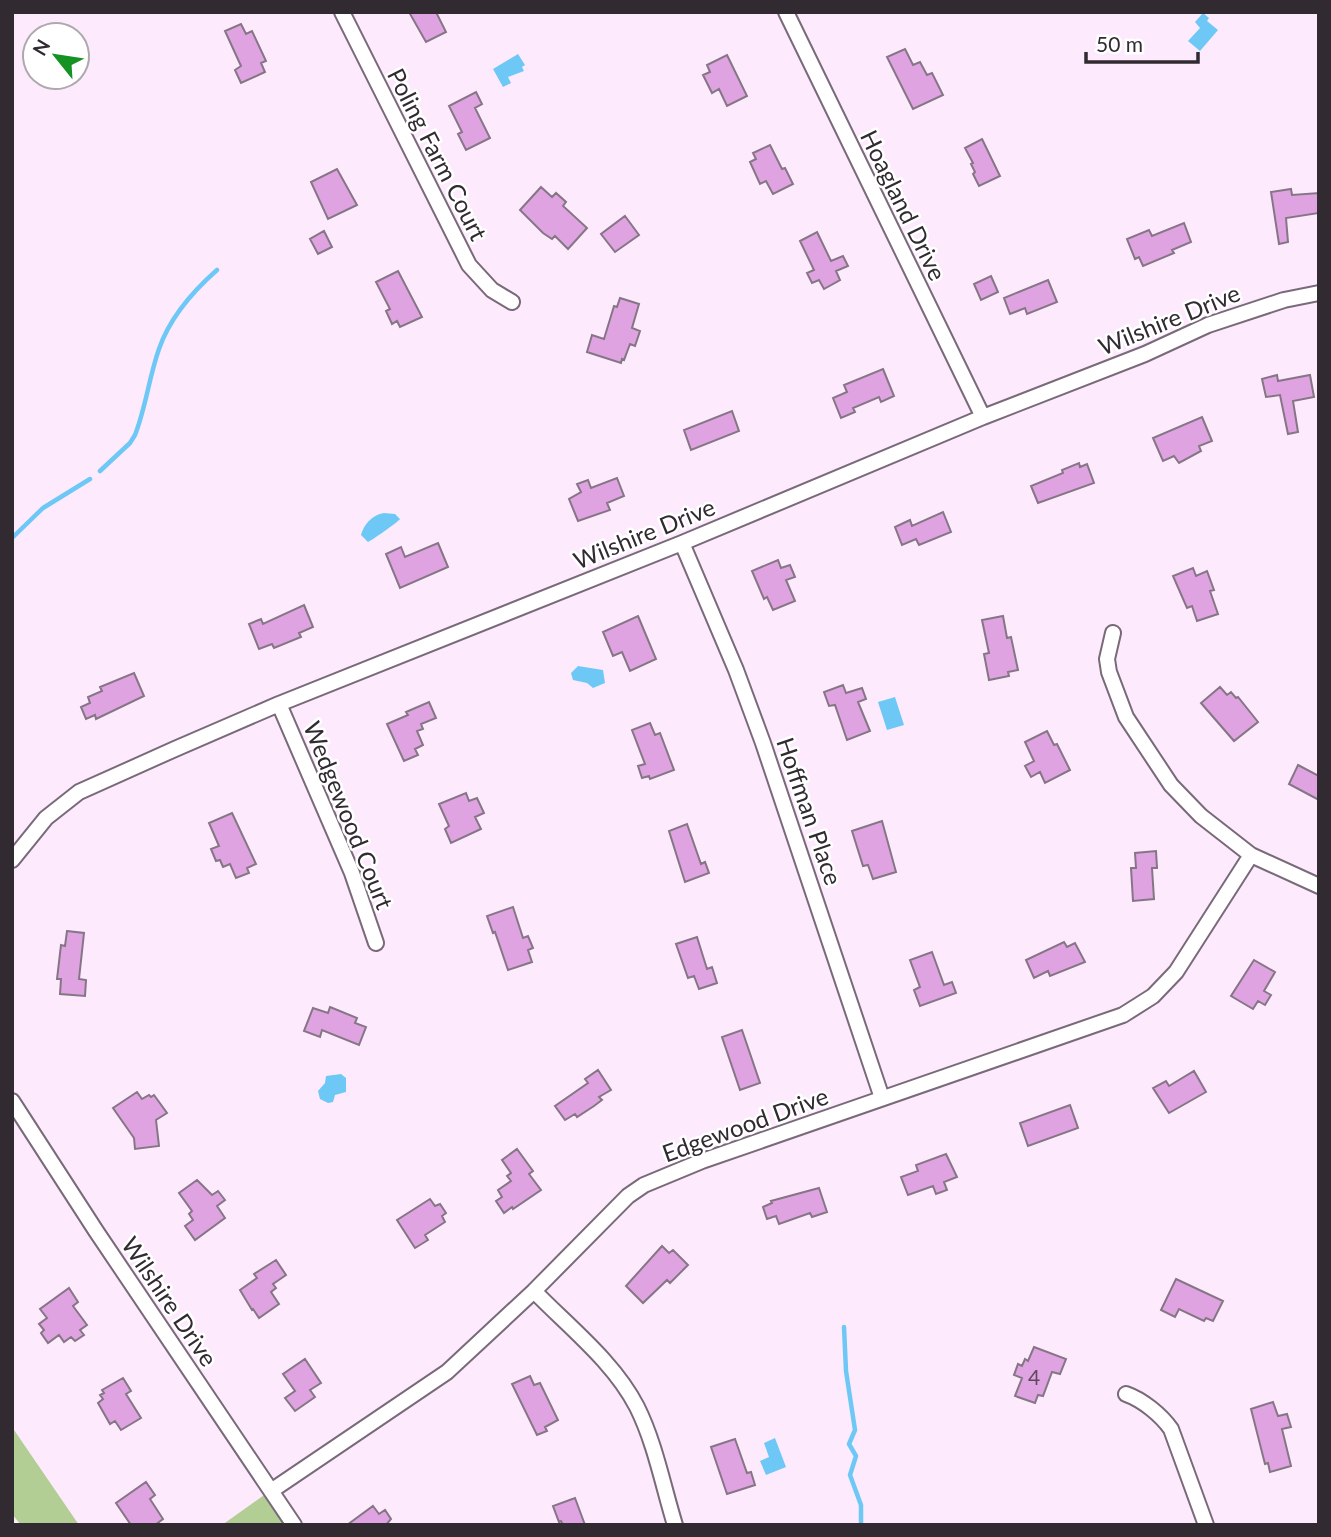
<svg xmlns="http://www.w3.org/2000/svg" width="1331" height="1537" font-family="Lato,sans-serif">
  <rect width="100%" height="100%" fill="#fdebfd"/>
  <path fill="#b2ce94" d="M12 1427 79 1525H21L12 1514Z
    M274 1488 299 1525H222Z"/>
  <path fill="#6dc8f6" d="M1203 13 1209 18 1207 21 1218 30 1200 51 1188 41 1200 28 1195 22Z
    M518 54 525 65 522 67 524 71 508 77 511 83 503 87 493 69Z
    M384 513 395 514 400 519C398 522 371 541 368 542L361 535C364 524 372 515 384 513Z
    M578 666 603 670 605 683 593 688 587 683 573 680 571 673Z
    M895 697 904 725 887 730 878 702Z
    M341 1074 346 1078V1092L335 1095 333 1102 328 1103 320 1099 318 1091 325 1083 326 1076Z
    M775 1438 786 1467 766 1475 760 1461 769 1457 764 1443Z"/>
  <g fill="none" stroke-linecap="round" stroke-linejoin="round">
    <path stroke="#6dc8f6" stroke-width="4.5" d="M100 471 130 443 135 435C146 407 149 377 159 349 170 317 192 292 217 270
      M12 538 43 508 90 479
      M844 1327 846 1371 855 1430 849 1444 856 1456 850 1475 861 1505V1525"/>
  </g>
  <path fill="#e0a3e1" stroke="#857685" stroke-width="2" d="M409 12H436L446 32 426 42Z
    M241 24 246 34 252 31 266 61 261 63 265 72 241 83 235 70 241 66 225 31Z
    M905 49 913 65 920 62 927 75 932 73 943 95 913 109 887 57Z
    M727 55 747 96 727 106 719 89 712 93 703 75 710 72 707 65Z
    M476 92 482 104 475 108 490 138 466 150 458 134 462 132 449 106Z
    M982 139 1000 176 979 186 973 174 975 172 971 164 973 163 965 148Z
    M770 145 782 169 785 168 793 184 773 194 766 181 760 184 750 162 756 159 753 153Z
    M337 169 357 205 328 219 311 182Z
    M541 187 552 197 556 193 566 202 563 206 587 228 568 249 555 236 552 239 543 233 520 210Z
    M1291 189 1292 195 1319 193V213L1286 218 1288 242 1279 244 1271 192Z
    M625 216 639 235 615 252 601 234Z
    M1184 223 1191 242 1172 250 1174 253 1143 266 1139 257 1135 259 1127 239 1149 230 1152 236Z
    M324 231 332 247 318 254 310 239Z
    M817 232 831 261 843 256 848 266 836 271 840 280 824 289 819 280 812 283 807 273 814 270 800 241Z
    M398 271 422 317 400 327 397 321 392 324 386 311 390 309 376 282Z
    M991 276 998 292 981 300 974 284Z
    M1048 280 1057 302 1027 314 1025 308 1010 314 1004 298Z
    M620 298 639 304 632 328 640 331 635 346 630 344 624 360 622 359 621 363 587 352 592 335 604 339 614 306 617 307Z
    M883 369 894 396 881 402 879 397 853 408 855 412 841 418 833 398 847 392 844 385Z
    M1277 375 1278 381 1310 375 1314 397 1293 401 1298 432 1288 434 1280 395 1266 397 1262 379Z
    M732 411 739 431 691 450 684 430Z
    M1202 417 1212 441 1199 446 1201 451 1179 463 1174 456 1163 461 1153 438Z
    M1079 463 1080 467 1087 464 1094 483 1038 503 1031 486 1063 473 1062 470Z
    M617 478 624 496 607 503 610 510 578 521 569 499 581 492 577 484 588 480 591 488Z
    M943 512 951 532 919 545 916 539 902 545 895 527 910 520 912 526Z
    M438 543 448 567 400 588 386 554 401 547 405 557Z
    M778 560 781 568 790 565 795 577 786 580 795 601 773 610 767 597 764 599 752 571Z
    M1193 568 1196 576 1207 571 1214 590 1210 591 1218 614 1197 621 1192 606 1187 608 1173 576Z
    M304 605 313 627 299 633 301 637 274 648 272 644 259 649 249 624 261 619 263 624Z
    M638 616 656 659 630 671 622 652 613 656 603 632Z
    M1003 616 1007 638 1011 637 1018 670 1008 672 1009 676 989 680 984 654 989 653 982 620Z
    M134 673 144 696 96 719 95 715 86 719 81 707 90 703 88 697 102 691 100 687Z
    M843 685 846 693 862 688 866 699 858 702 870 731 847 740 835 705 829 706 824 692Z
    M1220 687 1227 695 1231 692 1236 698 1238 697 1258 722 1234 741 1201 703Z
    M429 702 436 718 421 724 423 729 417 731 423 745 415 749 418 755 404 761 387 724 408 715 406 712Z
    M650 723 655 735 660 733 674 770 650 779 649 776 642 778 638 766 645 764 632 730Z
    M1047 731 1054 745 1057 744 1070 770 1045 783 1040 772 1031 777 1025 766 1034 761 1025 742Z
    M1298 765 1319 776V800L1289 784Z
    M466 793 469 801 477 798 484 813 475 817 481 829 451 843 445 829 449 826 439 804Z
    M232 813 256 864 247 868 249 873 236 878 230 864 223 867 220 860 216 861 211 849 219 846 209 823Z
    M882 821 896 872 873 879 868 865 863 866 852 831Z
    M687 824 701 864 705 862 709 873 685 882 669 831Z
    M1156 851 1157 868H1152L1154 899 1133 901 1131 868H1136L1135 853Z
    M513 907 523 938 528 936 533 948 528 950 532 962 508 970 495 932 493 933 487 916Z
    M67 931 84 933 79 979 86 980 85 996 60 994 61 979H57L61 945 65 946Z
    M697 937 707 969 712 967 717 983 699 989 694 976 688 978 676 944Z
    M1064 942 1067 947 1075 943 1085 962 1050 976 1048 971 1034 978 1026 960Z
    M932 952 944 985 952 982 956 993 920 1006 914 990 920 987 910 960Z
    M1254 960 1275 972 1264 991 1271 995 1265 1005 1258 1001 1253 1009 1231 996Z
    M330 1007 357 1018 355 1023 366 1027 359 1045 322 1030 320 1037 304 1031 313 1008 328 1013Z
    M742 1030 760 1083 740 1090 722 1037Z
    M598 1070 611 1090 599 1097 602 1100 594 1106 577 1117 575 1114 565 1120 555 1106 588 1083 585 1079Z
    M1194 1071 1206 1092 1169 1113 1153 1088 1166 1081 1169 1086Z
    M137 1092 142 1099 149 1095 151 1097 154 1095 167 1113 156 1120 159 1146 135 1149 134 1138 113 1108Z
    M1070 1105 1078 1128 1028 1146 1020 1123Z
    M517 1149 533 1171 529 1174 541 1190 513 1209 512 1207 504 1213 496 1201 502 1197 498 1190 511 1181 507 1176 511 1173 502 1160Z
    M946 1154 957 1177 944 1182 947 1190 936 1194 933 1186 908 1195 901 1177 918 1171 916 1165Z
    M197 1180 212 1195 218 1191 225 1200 217 1206 225 1218 195 1240 185 1226 193 1220 189 1214 192 1211 179 1193Z
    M819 1188 827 1212 812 1217 810 1213 779 1224 776 1216 767 1219 763 1207 772 1203 771 1201Z
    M430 1199 435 1206 440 1204 446 1213 442 1216 445 1222 425 1235 428 1240 415 1248 397 1220Z
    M662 1246 669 1253 673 1250 688 1265 670 1283 667 1280 643 1303 626 1286Z
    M276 1260 286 1275 273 1284 276 1288 271 1292 279 1304 259 1318 253 1309 252 1310 240 1290 257 1278 254 1274Z
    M1176 1279 1223 1301 1213 1321 1206 1318 1204 1321 1179 1309 1175 1317 1161 1310Z
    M69 1288 78 1302 73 1306 87 1325 80 1330 84 1335 75 1341 71 1337 64 1342 59 1335 48 1343 41 1333 44 1330 39 1324 47 1318 40 1309Z
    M1034 1347 1066 1359 1060 1374 1052 1372 1043 1396 1038 1395 1035 1403 1015 1396 1022 1378 1014 1375 1018 1364 1022 1366 1025 1359 1028 1361Z
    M305 1359 321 1383 310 1390 315 1397 295 1411 285 1398 295 1391 283 1374Z
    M530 1376 534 1385 540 1383 558 1420 545 1427 547 1431 537 1435 512 1384Z
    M123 1378 131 1391 126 1394 141 1418 121 1430 115 1421 110 1424 98 1403 103 1399 100 1395 104 1393 102 1390Z
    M1273 1402 1278 1416 1287 1414 1291 1427 1282 1429 1291 1466 1270 1472 1268 1463 1265 1464 1251 1409Z
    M735 1439 747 1473 751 1472 755 1485 727 1494 711 1447Z
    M146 1482 155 1495 150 1499 163 1519 155 1525H131L116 1503Z
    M575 1498 585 1525H563L561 1521 559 1522 553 1506Z
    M373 1506 379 1514 385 1510 391 1519 386 1525H347Z"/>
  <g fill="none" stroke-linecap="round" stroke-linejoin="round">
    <g stroke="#796a79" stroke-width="18">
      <path id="minor" d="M342 12 469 265 492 290 512 302
        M786 12 983 417
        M682 543 736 670 763 743 882 1098
        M1113 633 1107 659 1109 672 1126 717 1171 785 1201 816 1251 855 1319 886
        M279 704 352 873 376 943
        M12 860 46 818 79 792 175 749 279 704 682 543 983 417 1145 354 1208 325 1284 300 1319 293
        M12 1101 96 1231 294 1525
        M534 1291C569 1327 614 1362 637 1407 655 1443 663 1486 675 1525
        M1126 1394C1143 1400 1161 1415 1171 1429L1206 1525
        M271 1491 447 1372 534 1291 628 1196 644 1185 702 1161 1123 1015 1153 996 1176 972 1251 855"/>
    </g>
    <use href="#minor" stroke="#fff" stroke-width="14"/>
  </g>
  <g text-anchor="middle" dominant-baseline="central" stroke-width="5" stroke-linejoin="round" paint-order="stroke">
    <g font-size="21" fill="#5d495d">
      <text x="1034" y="1376">4</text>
    </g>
    <g font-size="24" fill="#312b31" stroke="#fff">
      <text transform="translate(438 154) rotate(63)">Poling Farm Court</text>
      <text transform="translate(904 205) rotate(64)">Hoagland Drive</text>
      <text transform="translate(1169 319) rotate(-22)">Wilshire Drive</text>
      <text transform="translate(644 533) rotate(-22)">Wilshire Drive</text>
      <text transform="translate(810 811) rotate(71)">Hoffman Place</text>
      <text transform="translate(349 815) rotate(68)">Wedgewood Court</text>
      <text transform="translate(745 1124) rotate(-20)">Edgewood Drive</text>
      <text transform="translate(170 1301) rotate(56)">Wilshire Drive</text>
    </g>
  </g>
  <rect width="1331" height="1537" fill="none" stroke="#312b31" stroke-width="28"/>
  <g transform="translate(56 56) rotate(300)"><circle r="33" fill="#ffffff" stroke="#adaaad" stroke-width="2"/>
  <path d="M0-5L12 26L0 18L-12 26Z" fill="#149223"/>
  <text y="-10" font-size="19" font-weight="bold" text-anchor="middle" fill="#312b31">N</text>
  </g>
  <path d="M1086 52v10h112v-10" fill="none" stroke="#312b31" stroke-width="3.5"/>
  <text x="1096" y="52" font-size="21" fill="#312b31" stroke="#ffffff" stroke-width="5" paint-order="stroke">50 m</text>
</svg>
